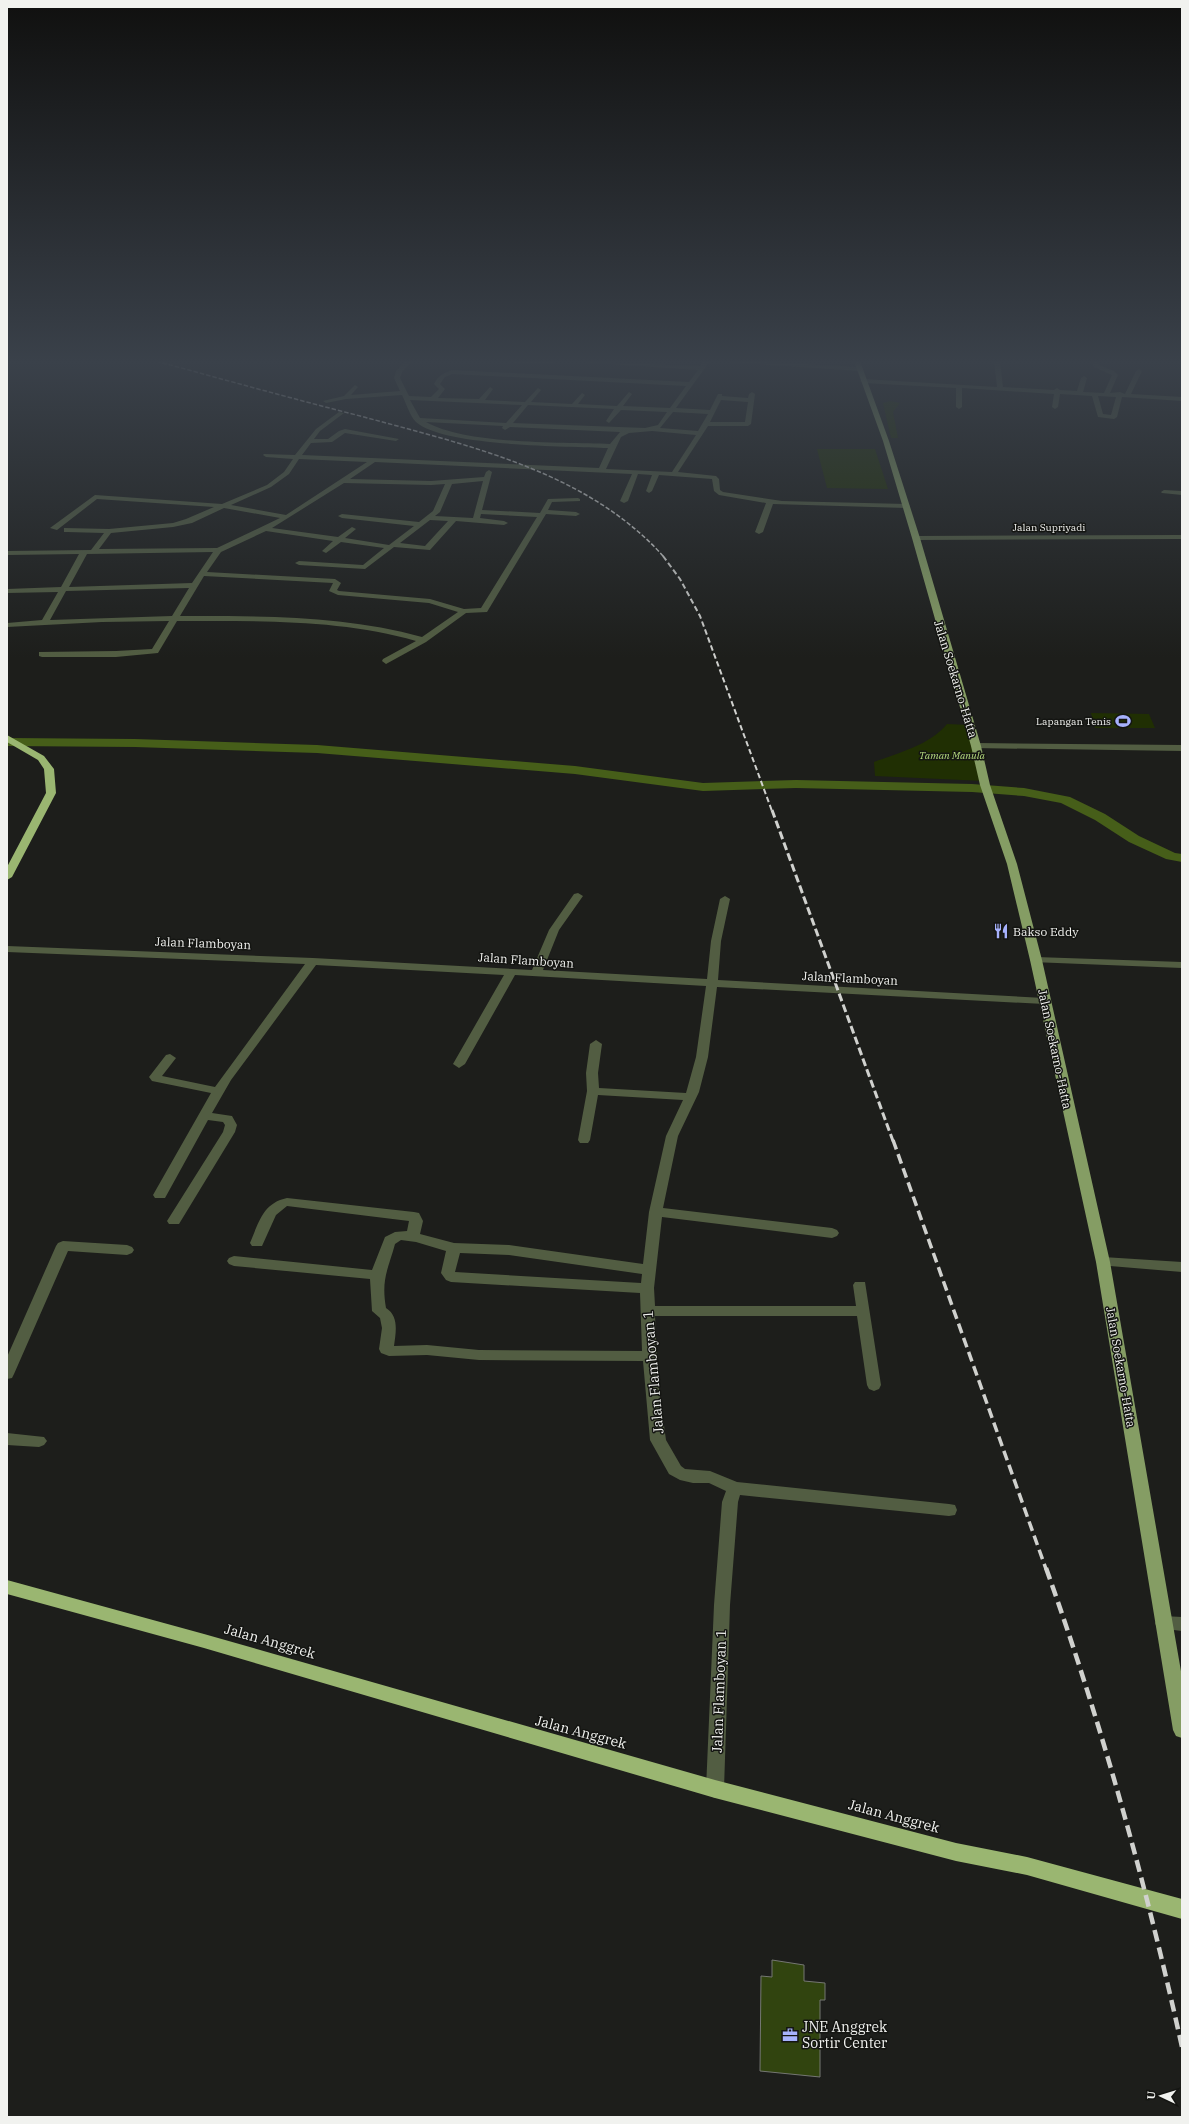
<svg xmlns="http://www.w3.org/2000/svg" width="1189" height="2124" font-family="'IBM Plex Serif',serif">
  <rect width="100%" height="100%" fill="#1d1e1b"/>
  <path fill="#202f03" d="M890 401 900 403 893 412 898 438H891L883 403Z
    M817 449H875L888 489 827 488Z
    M1091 713 1149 714 1155 728H1095Z
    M947 724 969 725 984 781 875 776 874 762C898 753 930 745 947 724Z"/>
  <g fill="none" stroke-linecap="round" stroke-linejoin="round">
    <path fill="#465e19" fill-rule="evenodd" d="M7 738 135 739 317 745 575 766 703 783 796 780 972 784 1024 788 1070 797 1105 814 1139 836 1175 853 1182 854V862L1166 859 1129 842 1095 820 1061 803 1024 796 972 792 796 788 703 791 575 774 317 753 135 747 7 746Z"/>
  </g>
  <path fill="#31440f" stroke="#757773" d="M772 1960 804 1965V1981L825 1983V2000H820V2077L760 2071 761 1976 772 1977Z"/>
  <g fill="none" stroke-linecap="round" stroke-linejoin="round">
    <path fill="#525d42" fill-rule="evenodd" d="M406 361H412L402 372 400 378 409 396 431 397 439 389 434 384C438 376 443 373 452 370L689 382 698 370 565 361 700 366 704 361H710L676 408 710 410 718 394H722V396L748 398 749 394 752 392 755 394 751 424 748 426H708L678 472 716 476 719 479 720 490 723 492 782 501 906 504 910 506 906 508 773 504 763 532 759 534 755 532 766 503 719 495 714 491 712 479 659 475 652 491 649 493 646 491 652 475 638 474 628 501 624 503 620 501 632 474 375 462 350 479 431 481 484 477 486 472 489 470 492 472 482 510 540 513 548 499 578 498 580 499V501L552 502 548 510 576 512 580 514 576 516 546 514 487 612 466 613 426 642 386 664 382 661 383 659 416 641C341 619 254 621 177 621L158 653 116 657H42L39 656V652L116 651 152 649 169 621 102 622 7 627V623L42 620 58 592 7 593V589L61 587 79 554 7 555V551L91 550 104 533 67 532H64V528L109 529 173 523 186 519 214 507 97 499 57 530 50 528 95 495 222 504 267 485 284 472 293 459 266 457 263 455 264 454 295 455 316 429 339 412 344 413 320 431 314 439H328L339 431 345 429 399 439 396 441 345 433 332 442 311 443 302 455 599 468 608 448C569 446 444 447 416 422 410 416 406 403 402 395L346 399 326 403 323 401 344 396 355 385 358 387 351 395 400 391 394 378 396 371ZM452 374 686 386 670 408 623 406 632 394 629 392 617 406 578 404 585 395 582 393 572 404 531 402 541 390 538 388 525 402 485 400 493 389 490 387 479 399 438 398 445 389 440 384 445 377ZM410 400 522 405 506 423 420 418ZM721 400 748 402 745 422H710ZM528 405 614 409 606 421 609 423 621 410 667 412 658 425 645 428 513 423ZM673 412 708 414 698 431 660 428ZM426 422 503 426 502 428 505 430 510 427 620 432 610 444C562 442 467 445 426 422ZM652 431 696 435 672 472 606 469 621 437 629 433ZM299 459 367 462 286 515 231 505 271 487 289 474ZM483 481 473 518 435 516 440 512 452 484ZM344 483 431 485 445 484 433 511 419 522 342 514 338 516 342 518 414 526 389 545 345 538 356 529 352 527 338 537 272 528ZM224 508 280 518 217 548 99 549 111 533 173 527 192 523ZM481 514 537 517 481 608 464 609 430 599 339 591 337 590 341 583 335 579 207 572 221 552 266 531 333 541 322 551 326 553 341 542 384 548 363 565 299 561 295 563 299 565 365 569 394 547 430 550 456 521 504 525 508 523 504 521 480 518ZM430 520 448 521 425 546 400 543ZM213 552 192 583 69 587 87 554ZM204 576 333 583 329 591 338 595 429 603 458 612 422 637C344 615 260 616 180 616ZM189 588 172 616 50 620 66 591Z
      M511 361H558L555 363H514Z
      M712 361H748L860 367 863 369 860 371Z
      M994 361H1000L1003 387 1054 390 1057 388 1060 390 1077 391 1081 378 1084 376 1087 378 1083 392 1104 393 1112 375 1094 367 1092 361H1098L1099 365 1114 371 1118 375 1110 393 1120 392 1125 394 1136 371 1139 369 1142 371 1131 394 1182 397V401L1122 397 1117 417 1114 419 1098 417 1092 396 1060 394 1058 407 1055 409 1052 407 1054 394 962 388V407L959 409 956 407V388L863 383 860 381 863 379 997 387ZM1098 396 1116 397 1111 415 1103 414Z
      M1164 490 1182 491V495L1162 493 1161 492Z
      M1182 535V539L916 540 912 538 916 536Z
      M976 743 1182 745V751L973 748 971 746Z
      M578 893 583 896 559 930 543 970 707 979 711 941 720 899 725 896 730 899 721 941 718 980 1044 998 1050 1001 1044 1004 717 987 708 1057 699 1092 678 1136 663 1208 832 1228 837 1230 839 1233 837 1236 832 1238 662 1217 654 1288 655 1306H856L853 1285 855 1282H865L881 1385 879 1389 874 1391 869 1389 867 1385 857 1316H655L658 1382 666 1440 681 1466 685 1469 710 1471 737 1482 949 1504 955 1505 957 1510 955 1515 949 1516 740 1495 738 1502 730 1605 724 1789 722 1795 715 1798 708 1795 706 1789 714 1605 722 1502 726 1491 709 1483H693L680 1480 669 1474 650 1440 643 1361 479 1360 427 1355 389 1356 381 1353 379 1349 382 1328 380 1318 372 1311 370 1279 234 1266 229 1264 227 1261 229 1258 234 1256 372 1270 385 1237 395 1232 407 1231 409 1221 287 1206 276 1215 262 1246H252L250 1243C259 1222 263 1203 287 1198L414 1212 419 1213 423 1221 420 1234 454 1243 509 1245 643 1264 649 1212 666 1136 683 1100 598 1095 590 1140 588 1143H580L578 1140 587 1091 586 1073 590 1044 596 1040 602 1044 598 1073 599 1088 686 1093 696 1057 706 986 515 975 465 1064 459 1068 453 1064 504 975 316 965 231 1080 212 1113 232 1116 237 1125 235 1132 179 1224H169L167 1221 223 1132 225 1125 223 1122 208 1120 165 1198H155L153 1195 211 1093 152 1081 149 1077 166 1055 170 1054 176 1058 162 1076 215 1087 305 964 7 952V946L313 958 532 970 549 930 574 894ZM401 1240 416 1242 446 1251 441 1273 446 1280 451 1282 640 1293 642 1351 479 1350 427 1345 394 1346C396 1332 399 1316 386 1308 381 1279 388 1270 395 1244ZM460 1253 509 1255 642 1274 641 1283 455 1272Z
      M1036 957 1182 962V968L1032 962 1030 960Z
      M63 1241 127 1245 132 1247 134 1250 132 1253 127 1255 68 1251 14 1374 12 1378 7 1379V1357L56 1246 58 1243Z
      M1103 1257 1182 1262V1272L1098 1265 1096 1262 1098 1259Z
      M7 1433 44 1437 47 1441 44 1445 39 1447 7 1445Z
      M1163 1616 1182 1617V1631L1157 1628 1155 1623 1157 1618Z"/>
    <path fill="#859d64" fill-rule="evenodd" d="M854 361H860L889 441 920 538 981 746 990 785 1017 864 1042 960 1110 1262 1182 1677V1738L1176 1736 1173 1730 1096 1262 1030 960 1007 864 980 785 971 746 912 538 883 441Z"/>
    <path fill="#9ab671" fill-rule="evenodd" d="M7 735 44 756 54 769 56 793 12 877 7 880V867L46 793 44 769 38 760 7 742Z
      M7 1580 204 1634 715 1780 956 1843 1027 1857 1182 1899V1919L1027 1875 956 1861 715 1798 204 1648 7 1594Z"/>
    <path stroke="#d0d1ce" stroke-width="1.5" stroke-dasharray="4.5 2" stroke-linecap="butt" d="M156 361C225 380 294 399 364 417 470 446 588 472 664 557"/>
    <path stroke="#d0d1ce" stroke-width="2" stroke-dasharray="5.5 3" stroke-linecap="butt" d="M663 556 680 579 700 616 772 811"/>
    <path stroke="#d0d1ce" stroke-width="3" stroke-dasharray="8 3.5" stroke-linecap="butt" d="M772 810 893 1141"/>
    <path stroke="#d0d1ce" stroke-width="3.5" stroke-dasharray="10 5" stroke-linecap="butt" d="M893 1140 1046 1569"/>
    <path stroke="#d0d1ce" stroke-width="4.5" stroke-dasharray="12 6" stroke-linecap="butt" d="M1046 1568C1102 1725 1146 1884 1182 2047"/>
  </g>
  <linearGradient id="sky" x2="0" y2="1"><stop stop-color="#10100f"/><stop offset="0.55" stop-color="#3a414a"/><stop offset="1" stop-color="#3a414a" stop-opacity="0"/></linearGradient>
  <rect width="1189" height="658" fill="url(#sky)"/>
  <defs>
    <g id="stadium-bare" transform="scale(1.2)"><path d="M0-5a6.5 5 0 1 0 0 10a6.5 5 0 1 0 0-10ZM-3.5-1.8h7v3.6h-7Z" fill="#a6b1fc" stroke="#141512" stroke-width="2.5" paint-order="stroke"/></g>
    <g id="restaurant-bare" transform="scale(1.2)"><path d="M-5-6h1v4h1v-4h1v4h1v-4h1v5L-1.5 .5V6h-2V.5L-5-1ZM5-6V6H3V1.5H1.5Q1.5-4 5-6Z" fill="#a6b1fc" stroke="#141512" stroke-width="2.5" paint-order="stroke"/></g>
    <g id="office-bare" transform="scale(1.2)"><path d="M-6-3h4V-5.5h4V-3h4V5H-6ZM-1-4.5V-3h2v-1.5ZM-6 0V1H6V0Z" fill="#a6b1fc" stroke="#141512" stroke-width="2.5" paint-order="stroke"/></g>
  </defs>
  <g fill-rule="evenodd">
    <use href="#stadium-bare" x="1123" y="721"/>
    <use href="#restaurant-bare" x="1001" y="931"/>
    <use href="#office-bare" x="790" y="2035"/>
  </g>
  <g text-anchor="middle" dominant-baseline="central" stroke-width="3" stroke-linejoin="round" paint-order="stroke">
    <g font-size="10" fill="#f1f2ef" stroke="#141512">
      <text x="1049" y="527">Jalan Supriyadi</text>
    </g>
    <g font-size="10" fill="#f1f2ef" stroke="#141512" text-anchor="end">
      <text x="1111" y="721">Lapangan Tenis</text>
    </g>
    <g font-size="10" font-style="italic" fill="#b9df81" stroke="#141512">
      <text x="952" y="755">Taman Manula</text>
    </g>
    <g font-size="12" fill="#f1f2ef" stroke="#141512">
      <text transform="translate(956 679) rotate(73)">Jalan Soekarno-Hatta</text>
      <text transform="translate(203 943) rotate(2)">Jalan Flamboyan</text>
      <text transform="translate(526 960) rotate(4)">Jalan Flamboyan</text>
      <text transform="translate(850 978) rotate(3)">Jalan Flamboyan</text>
      <text transform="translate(1055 1049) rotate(78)">Jalan Soekarno-Hatta</text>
      <text transform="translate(1121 1367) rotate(80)">Jalan Soekarno-Hatta</text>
    </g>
    <g font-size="12" fill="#f1f2ef" stroke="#141512" text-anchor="start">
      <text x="1013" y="931">Bakso Eddy</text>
    </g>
    <g font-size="14" fill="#f1f2ef" stroke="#141512">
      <text transform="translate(653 1372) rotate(-95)">Jalan Flamboyan 1</text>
      <text transform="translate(270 1641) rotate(16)">Jalan Anggrek</text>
      <text transform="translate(719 1691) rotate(-88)">Jalan Flamboyan 1</text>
      <text transform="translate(581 1732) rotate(15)">Jalan Anggrek</text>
      <text transform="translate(894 1816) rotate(15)">Jalan Anggrek</text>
    </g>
    <g font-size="14" fill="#f1f2ef" stroke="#141512" text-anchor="start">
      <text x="802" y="2027">JNE Anggrek<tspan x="802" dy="16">Sortir Center</tspan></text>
    </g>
  </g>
  <rect width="1189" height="2124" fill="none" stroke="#f1f2ef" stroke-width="16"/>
  <g transform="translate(1161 2096) rotate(274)" stroke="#141512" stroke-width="3" paint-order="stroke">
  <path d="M0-3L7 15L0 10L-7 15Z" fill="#f1f2ef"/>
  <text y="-6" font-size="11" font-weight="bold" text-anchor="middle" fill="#f1f2ef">U</text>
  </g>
</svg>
